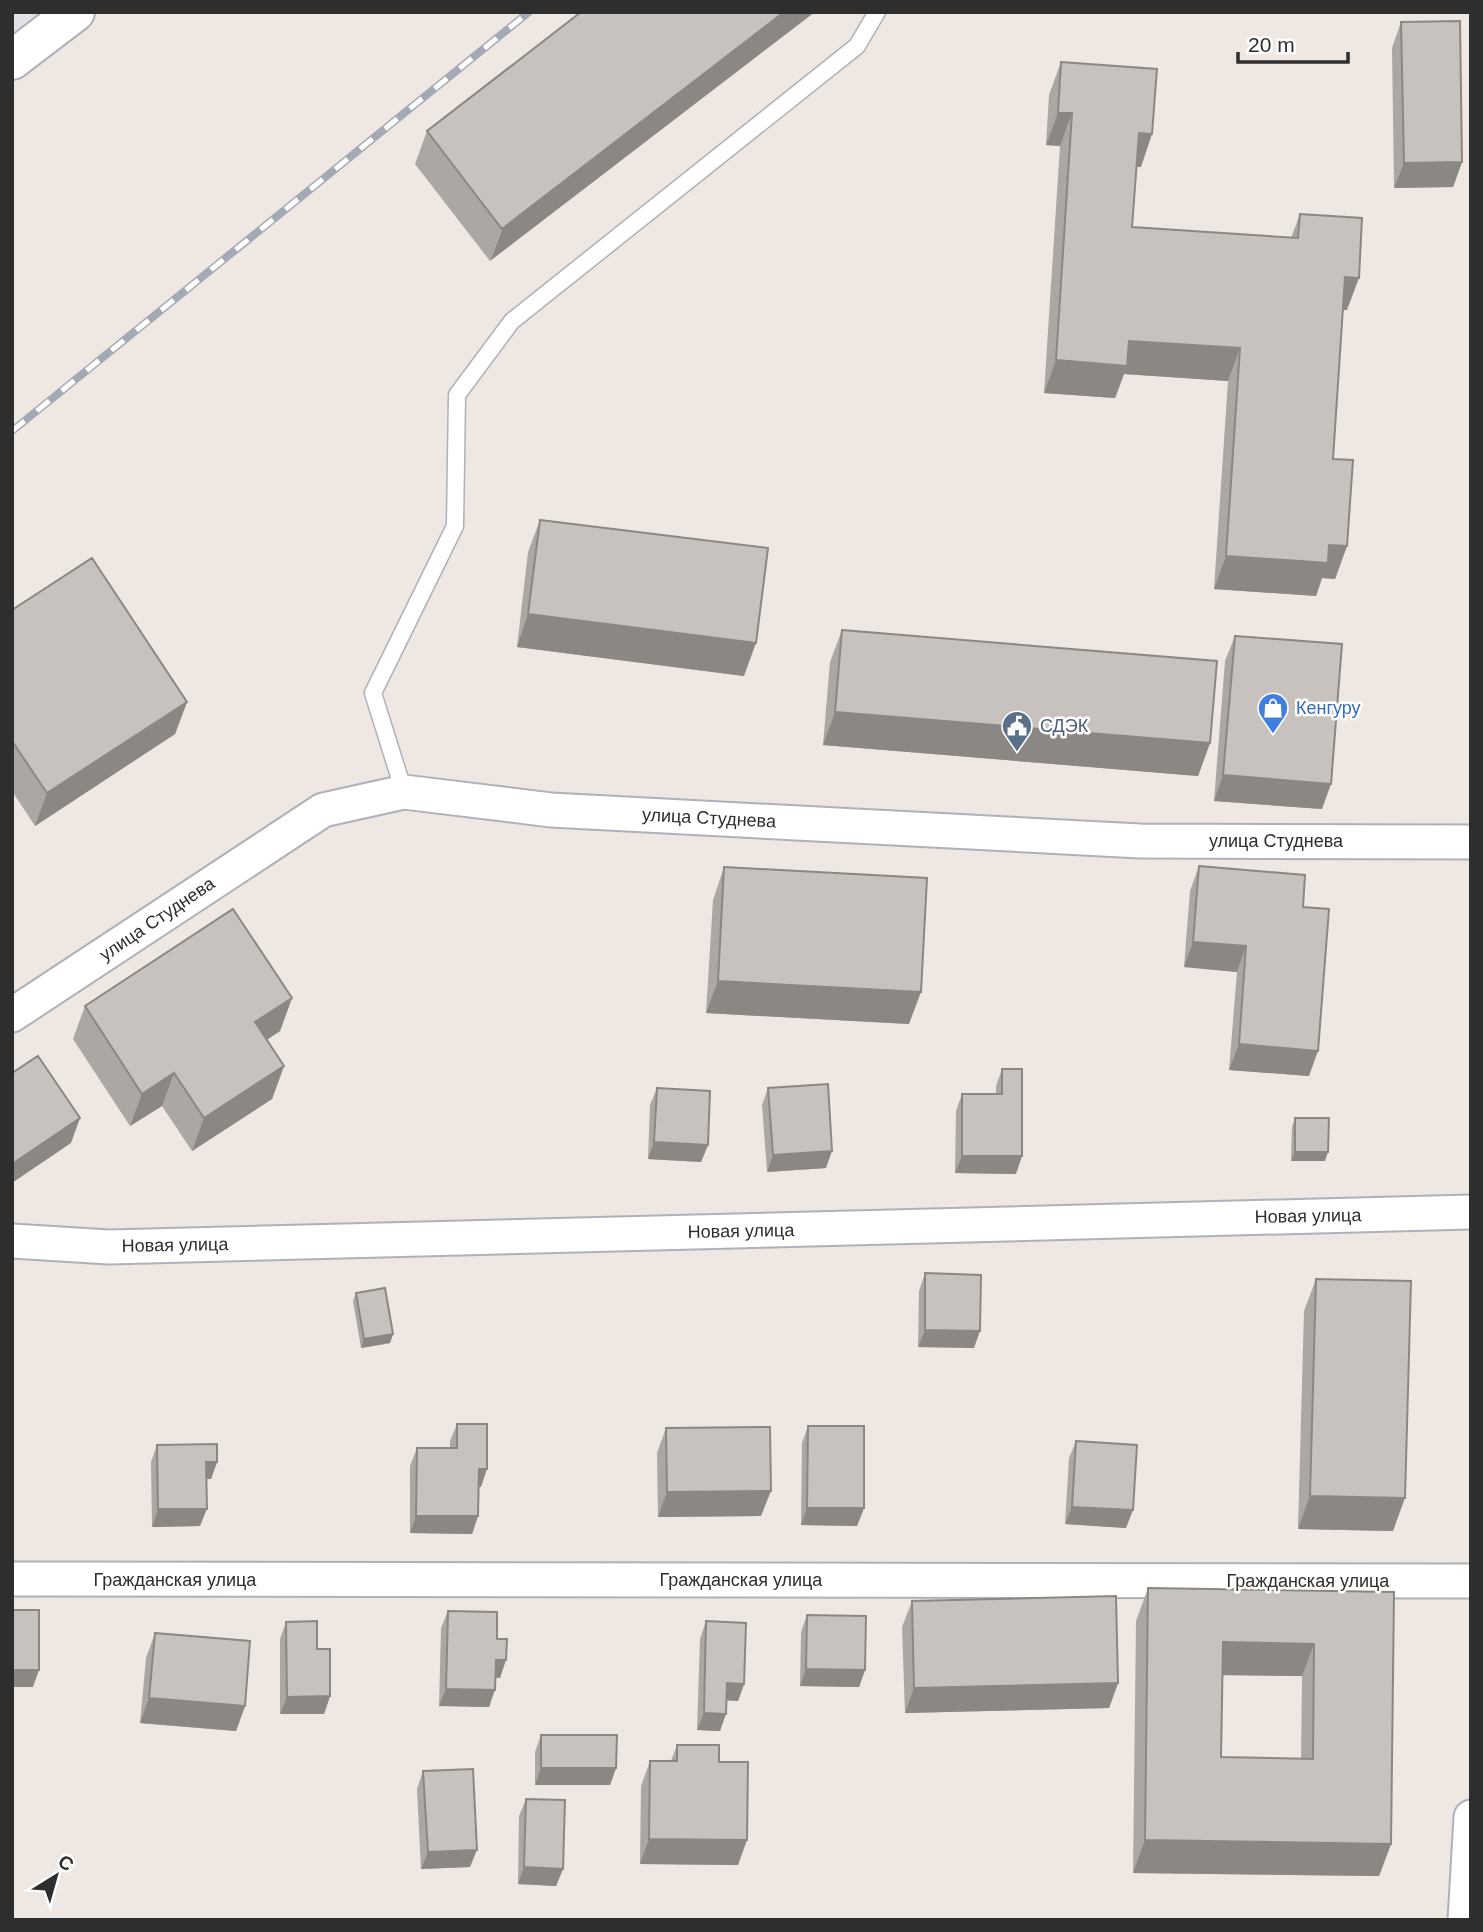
<svg xmlns="http://www.w3.org/2000/svg" width="1483" height="1932" font-family="Arial,sans-serif">
  <rect width="100%" height="100%" fill="#eee7e2"/>
  <path fill="#e2e1e7" d="M12 12H60L12 48Z"/>
  <g fill="none" stroke-linecap="round" stroke-linejoin="round">
    <g stroke="#aeb1b9" stroke-width="19">
      <path id="lane" d="M404 792 373 693 455 526 457 395 512 321 857 46 877 12"/>
    </g>
    <g stroke="#aeb1b9" stroke-width="37">
      <path id="street" d="M12 1015 323 810 404 792 551 810 1140 841 1471 842
        M12 1241 109 1247 1471 1212
        M12 1579 1471 1581
        M1465 1920 1471 1817"/>
    </g>
    <g stroke="#aeb1b9" stroke-width="42">
      <path id="secondary" d="M12 60 75 12"/>
    </g>
    <use href="#lane" stroke="#fff" stroke-width="16"/>
    <use href="#street" stroke="#fff" stroke-width="33"/>
    <use href="#secondary" stroke="#fff" stroke-width="38"/>
    <g stroke="#a4a9b6" stroke-width="8">
      <path id="rail" d="M12 431 529 12"/>
    </g>
    <use href="#rail" stroke="#fff" stroke-width="5" stroke-dasharray="16" stroke-linecap="butt"/>
  </g>
  <path fill="#aba7a3" fill-rule="evenodd" d="M581 12 490 261 415 164 427 131Z
    M1401 22 1462 162 1453 187 1394 188 1392 48Z
    M1061 62 1141 167 1136 166 1132 227 1291 238 1300 214 1347 310H1343L1333 459 1347 546 1335 579 1322 578 1316 596 1214 589 1228 381 1124 374 1115 398 1044 393 1060 146 1046 145 1049 95Z
    M540 520 744 676 517 647 528 552Z
    M12 610 187 702 175 734 35 826 12 791Z
    M842 630 1210 743 1198 776 823 745 830 662Z
    M1235 636 1322 809 1214 801 1225 661Z
    M1199 866 1303 907 1309 1076 1229 1070 1237 972 1184 967 1190 891Z
    M724 867 909 1024 706 1013 713 900Z
    M292 998 280 1031 267 1040 284 1066 272 1099 192 1151 162 1106 130 1126 73 1039 85 1006Z
    M1002 1069 1016 1174 955 1173 956 1111 962 1094H996V1086Z
    M657 1088 708 1145 701 1162 648 1159 650 1105Z
    M768 1088 826 1168 767 1172 762 1105Z
    M1295 1118 1325 1161H1291L1292 1127Z
    M925 1273 974 1348 918 1347 919 1291Z
    M1316 1279 1393 1531 1298 1529 1304 1311Z
    M356 1293 393 1334 390 1343 361 1348 353 1301Z
    M457 1424 481 1487 478 1486V1516L472 1534 410 1533V1466L417 1448H450V1441Z
    M808 1426 864 1508 857 1526 801 1525 802 1443Z
    M666 1428 761 1516 658 1517 657 1453Z
    M1076 1441 1126 1528 1065 1524 1069 1458Z
    M157 1445 217 1462 211 1479H206L200 1526 152 1527 151 1462Z
    M1148 1588 1394 1592 1391 1844 1379 1876 1133 1873 1136 1621ZM1223 1675 1302 1676 1301 1758 1221 1757Z
    M912 1601 1118 1683 1109 1708 905 1713 902 1627Z
    M448 1611 497 1639 500 1678 496 1677 489 1707 439 1706 441 1628Z
    M807 1615 865 1670 859 1687 800 1686 801 1632Z
    M706 1621 744 1684 738 1701 726 1700 720 1731 697 1730 700 1639Z
    M286 1622 317 1649 330 1696 324 1714H280V1639Z
    M155 1633 245 1706 236 1731 140 1723 146 1658Z
    M541 1735 616 1768 610 1785H535V1752Z
    M677 1745 719 1762 738 1865 640 1864 641 1786 650 1761H671Z
    M423 1771 470 1867 421 1869 417 1789Z
    M526 1799 563 1869 556 1886 518 1884 519 1816Z"/>
  <path fill="#8b8884" d="M784 12H815L490 261 502 229Z
    M1058 113H1072L1060 146 1046 145Z
    M1139 133 1152 134 1141 167 1127 166Z
    M1462 162 1453 187 1394 188 1404 163Z
    M1345 277 1359 278 1347 310H1333Z
    M1129 341 1240 348 1228 381 1124 374 1115 398 1044 393 1056 360Z
    M1329 545 1347 546 1335 579 1322 578 1316 596 1214 589 1226 556Z
    M528 614 756 643 744 676 517 647Z
    M187 702 175 734 35 826 47 793Z
    M835 712 1210 743 1198 776 823 745Z
    M1223 775 1331 784 1322 809 1214 801Z
    M1193 942 1246 946 1237 972 1184 967Z
    M718 981 921 992 909 1024 706 1013Z
    M292 998 280 1031 243 1055 255 1022Z
    M1239 1044 1318 1051 1309 1076 1229 1070Z
    M284 1066 272 1099 192 1151 204 1118Z
    M174 1073 162 1106 130 1126 142 1094Z
    M80 1118 71 1143 12 1183V1164Z
    M654 1142 708 1145 701 1162 648 1159Z
    M832 1151 826 1168 767 1172 773 1155Z
    M1295 1152H1328L1325 1161H1291Z
    M962 1156H1022L1016 1174 955 1173Z
    M925 1330 980 1331 974 1348 918 1347Z
    M393 1334 390 1343 361 1348 364 1339Z
    M206 1462H217L211 1479H200Z
    M479 1469H487L481 1487 472 1486Z
    M771 1491 761 1516 658 1517 667 1492Z
    M1310 1496 1405 1498 1393 1531 1298 1529Z
    M1072 1507 1133 1510 1126 1528 1065 1524Z
    M807 1508H864L857 1526 801 1525Z
    M158 1509H207L200 1526 152 1527Z
    M416 1516H478L472 1534 410 1533Z
    M1223 1642 1314 1644 1302 1676 1211 1675Z
    M496 1660H506L500 1678 490 1677Z
    M806 1669 865 1670 859 1687 800 1686Z
    M12 1670H39L33 1687H12Z
    M727 1683 744 1684 738 1701 721 1700Z
    M1118 1683 1109 1708 905 1713 914 1688Z
    M446 1689 495 1690 489 1707 439 1706Z
    M330 1696 324 1714H280L287 1697Z
    M149 1698 245 1706 236 1731 140 1723Z
    M704 1713 726 1714 720 1731 697 1730Z
    M541 1768H616L610 1785H535Z
    M649 1839 747 1840 738 1865 640 1864Z
    M1145 1840 1391 1844 1379 1876 1133 1873Z
    M477 1850 470 1867 421 1869 428 1852Z
    M524 1867 563 1869 556 1886 518 1884Z"/>
  <path fill="#c7c2bd" stroke="#8b8884" stroke-width="2" fill-rule="evenodd" d="M581 12H784L502 229 427 131Z
    M1460 21 1462 162 1404 163 1401 22Z
    M1061 62 1157 69 1152 134 1139 133 1132 227 1298 238 1300 214 1362 218 1359 278 1345 277 1333 459 1353 460 1347 546 1329 545 1328 563 1226 556 1240 348 1129 341 1127 366 1056 360 1072 113H1058Z
    M540 520 768 548 756 643 528 614Z
    M92 558 187 702 47 793 12 741V610Z
    M842 630 1217 661 1210 743 835 712Z
    M1235 636 1342 644 1331 784 1223 775Z
    M1199 866 1305 875 1303 907 1329 909 1318 1051 1239 1044 1246 946 1193 942Z
    M724 867 927 878 921 992 718 981Z
    M233 909 292 998 255 1022 284 1066 204 1118 174 1073 142 1094 85 1006Z
    M38 1056 80 1118 12 1164V1073Z
    M1002 1069H1022V1156H962V1094H1002Z
    M828 1084 832 1151 773 1155 768 1088Z
    M657 1088 710 1091 708 1145 654 1142Z
    M1295 1118H1329L1328 1152H1295Z
    M925 1273 981 1275 980 1331 925 1330Z
    M1316 1279 1411 1281 1405 1498 1310 1496Z
    M385 1288 393 1334 364 1339 356 1293Z
    M457 1424H487V1469H479L478 1516H416L417 1448H457Z
    M808 1426H864V1508H807Z
    M770 1427 771 1491 667 1492 666 1428Z
    M1076 1441 1137 1445 1133 1510 1072 1507Z
    M217 1444V1462H206L207 1509H158L157 1445Z
    M1148 1588 1394 1592 1391 1844 1145 1840ZM1223 1642 1314 1644 1313 1759 1221 1757Z
    M1116 1596 1118 1683 914 1688 912 1601Z
    M12 1610H39V1670H12Z
    M448 1611 497 1612V1639H507L506 1660H496L495 1690 446 1689Z
    M807 1615 866 1616 865 1670 806 1669Z
    M317 1621V1649H330V1696L287 1697 286 1622Z
    M706 1621 746 1623 744 1684 727 1683 726 1714 704 1713Z
    M155 1633 250 1641 245 1706 149 1698Z
    M541 1735H617L616 1768H541Z
    M677 1745H719V1762H748L747 1840 649 1839 650 1761H677Z
    M473 1769 477 1850 428 1852 423 1771Z
    M526 1799 565 1800 563 1869 524 1867Z"/>
  <defs>
    <g id="shop-pin" transform="scale(1.575)"><path d="M0 17L-7.5 6A9.5 9.5 0 1 1 7.5 6Z" fill="#3f7fe0" stroke="#fff"/><path d="M-5-2.5h2.3a2.7 3.5 0 0 1 5.4 0H5L5.5 6h-11ZM-1.5-2.5h3a1.5 2.3 0 0 0-3 0Z" fill="#fff"/></g>
    <g id="civic-pin" transform="scale(1.575)"><path d="M0 17L-7.5 6A9.5 9.5 0 1 1 7.5 6Z" fill="#5c6f8a" stroke="#fff"/><path d="M-.6-6.5H3V-4.5H.6V-3L4-1V1h2V6H-6V1h2V-1L-.6-3ZM-1.2 2.5V6h2.4V2.5Z" fill="#fff"/></g>
  </defs>
  <g fill-rule="evenodd">
    <use href="#shop-pin" x="1273" y="708"/>
    <use href="#civic-pin" x="1017" y="726"/>
  </g>
  <g text-anchor="middle" dominant-baseline="central" stroke-width="5" stroke-linejoin="round" paint-order="stroke">
    <g font-size="18" fill="#366cbe" stroke="#fff" text-anchor="start">
      <text x="1296" y="708">Кенгуру</text>
    </g>
    <g font-size="18" fill="#4e5e75" stroke="#fff" text-anchor="start">
      <text x="1040" y="726">СДЭК</text>
    </g>
    <g font-size="18" fill="#2e2e2e" stroke="#fff">
      <text transform="translate(709 818) rotate(3)">улица Студнева</text>
      <text x="1276" y="841">улица Студнева</text>
      <text transform="translate(157 919) rotate(-34)">улица Студнева</text>
      <text transform="translate(1308 1216) rotate(-1)">Новая улица</text>
      <text transform="translate(741 1231) rotate(-1)">Новая улица</text>
      <text transform="translate(175 1245) rotate(-1)">Новая улица</text>
      <text x="175" y="1580">Гражданская улица</text>
      <text x="741" y="1580">Гражданская улица</text>
      <text x="1308" y="1581">Гражданская улица</text>
    </g>
  </g>
  <rect width="1483" height="1932" fill="none" stroke="#2e2e2e" stroke-width="28"/>
  <g transform="translate(56 1876) rotate(37)" stroke="#ffffff" stroke-width="5" paint-order="stroke">
  <path d="M0-5L12 26L0 18L-12 26Z" fill="#2e2e2e"/>
  <text y="-10" font-size="19" font-weight="bold" text-anchor="middle" fill="#2e2e2e">С</text>
  </g>
  <path d="M1238 52v10h110v-10" fill="none" stroke="#2e2e2e" stroke-width="3.5"/>
  <text x="1248" y="52" font-size="21" fill="#2e2e2e" stroke="#ffffff" stroke-width="5" paint-order="stroke">20 m</text>
</svg>
